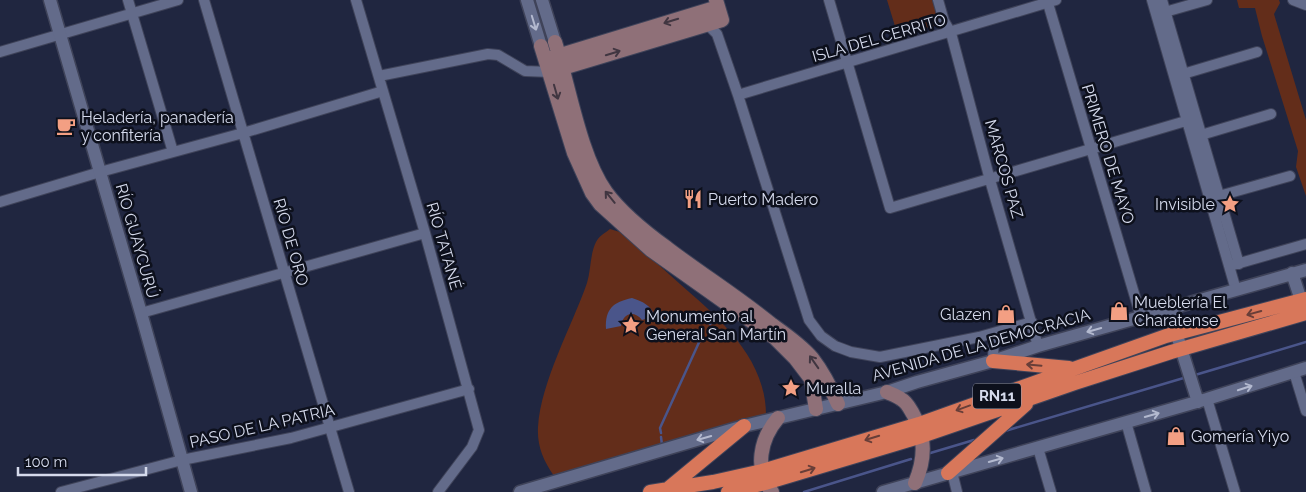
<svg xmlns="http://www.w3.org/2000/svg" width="1306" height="492" font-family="Raleway,sans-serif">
  <rect width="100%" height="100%" fill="#202640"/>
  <path fill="#632d1a" d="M887 0H933L940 24 898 36Z
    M1237 0H1279L1280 3 1274 14 1306 120V196L1296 167 1298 151 1262 36 1255 8H1239Z
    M610 229 623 233C642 250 661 267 680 284 719 318 766 358 766 415L554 476C543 460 537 446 538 427 541 381 572 326 587 283 591 270 590 254 596 242 599 236 605 233 610 229Z"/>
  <path fill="#4a558a" d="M632 298C644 302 650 305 655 316L642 320C634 310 623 313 621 326L606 329C605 309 613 302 632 298Z"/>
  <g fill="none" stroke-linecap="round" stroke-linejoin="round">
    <path stroke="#4a558a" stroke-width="2.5" d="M710 324 724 310
      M1195 375 1306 342
      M1005 431 1187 377
      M661 433 660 428 701 338
      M661 437 662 445
      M927 454 974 440
      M804 492 911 459"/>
    <g stroke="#3f4359" stroke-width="12">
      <path id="minor" d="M128 0 173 152
        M204 0 349 492
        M356 0 425 233 479 430 472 447 438 492
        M829 0 890 208 1196 118
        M938 0 944 21 951 33 990 180 1038 346
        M1047 0 1141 317
        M1152 0 1236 290
        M1162 0 1239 264
        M1293 0 1306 5
        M1165 12 1207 0
        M707 24 717 34 738 95 809 320 821 336 835 346 851 352 880 357 979 337 1032 322
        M0 52 178 0
        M1183 74 1257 52
        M379 76 488 54 498 55 525 71 550 72
        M738 95 1056 0
        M1201 135 1271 114
        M1219 196 1290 176
        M0 202 100 172 243 133 383 91
        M1233 265 1306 244
        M141 313 425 233
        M993 361 994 333
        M1294 372 1306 411
        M1207 399 1235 492
        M1126 422 1146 492
        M1038 448 1051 492
        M952 472 957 492
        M61 492 182 460 291 438 469 389"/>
    </g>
    <g stroke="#3f4359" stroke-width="15">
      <path id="tertiary" d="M50 0 141 313 191 492
        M527 0 541 46
        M542 0 555 42
        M1292 273 1304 309
        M1169 310 1198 402
        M520 492 744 426 887 392 917 382 993 361 1038 346 1306 270
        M883 492 1207 399 1306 368"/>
    </g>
    <g stroke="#3f4359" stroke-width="16">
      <path id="secondary" d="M555 42C569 86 580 156 606 192 622 214 645 232 667 248 701 274 738 297 771 324 785 334 800 344 812 358 822 371 831 388 838 404
        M541 46 574 153 592 193 600 204 651 250 775 338 795 358 811 379 816 409
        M551 58 718 7
        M556 70 722 20 716 0
        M887 392C891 394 897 396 901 399 907 402 910 409 913 414 926 436 925 460 915 483
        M772 492C754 469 760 439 778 418"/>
    </g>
    <g stroke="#3f4359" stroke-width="16">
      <path id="trunk" d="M993 361 1069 368
        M948 473 1026 404
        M669 488 744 426
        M650 492 713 482 762 471 919 424 1166 336 1306 299
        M728 492 765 483 922 436 1075 383 1171 352 1306 313"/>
    </g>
    <use href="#minor" stroke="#636b8a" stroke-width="10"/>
    <use href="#tertiary" stroke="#636b8a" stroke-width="12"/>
    <use href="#secondary" stroke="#8f7078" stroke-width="14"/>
    <use href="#trunk" stroke="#d8775a" stroke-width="14"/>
  </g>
  <defs><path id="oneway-shaft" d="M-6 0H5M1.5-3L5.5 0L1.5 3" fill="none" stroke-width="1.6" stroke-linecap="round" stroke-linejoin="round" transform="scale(1.25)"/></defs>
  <g stroke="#413641">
    <use href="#oneway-shaft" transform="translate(671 21) rotate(163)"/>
    <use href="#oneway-shaft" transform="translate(613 53) rotate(-17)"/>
    <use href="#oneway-shaft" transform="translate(556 92) rotate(74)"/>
    <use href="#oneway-shaft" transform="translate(610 197) rotate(-129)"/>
    <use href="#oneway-shaft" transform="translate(814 362) rotate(-125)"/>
  </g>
  <g stroke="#b3b9cf">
    <use href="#oneway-shaft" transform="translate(534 23) rotate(73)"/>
    <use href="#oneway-shaft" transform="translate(1094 330) rotate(164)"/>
    <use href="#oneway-shaft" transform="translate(1245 388) rotate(-18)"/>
    <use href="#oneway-shaft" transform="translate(1152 415) rotate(-16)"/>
    <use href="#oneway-shaft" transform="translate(704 438) rotate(164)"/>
    <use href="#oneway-shaft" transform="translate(996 460) rotate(-16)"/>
  </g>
  <g stroke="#683e38">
    <use href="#oneway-shaft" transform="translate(1254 313) rotate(165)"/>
    <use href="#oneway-shaft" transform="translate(1034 365) rotate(-175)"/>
    <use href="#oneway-shaft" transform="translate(963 408) rotate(160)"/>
    <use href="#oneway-shaft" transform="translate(872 438) rotate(163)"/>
    <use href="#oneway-shaft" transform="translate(808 470) rotate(-17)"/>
  </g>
  <defs>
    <g id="cafe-bare" transform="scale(1.5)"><path d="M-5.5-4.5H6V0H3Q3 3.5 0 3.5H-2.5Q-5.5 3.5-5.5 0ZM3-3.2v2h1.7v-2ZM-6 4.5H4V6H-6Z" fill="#f39f83" stroke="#0d101c" stroke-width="2.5" paint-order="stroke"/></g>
    <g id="restaurant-bare" transform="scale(1.5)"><path d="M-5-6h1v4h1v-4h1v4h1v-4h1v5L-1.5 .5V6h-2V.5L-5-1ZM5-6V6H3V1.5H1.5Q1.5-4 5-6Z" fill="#f39f83" stroke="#0d101c" stroke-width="2.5" paint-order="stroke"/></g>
    <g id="sight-bare" transform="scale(1.5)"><path d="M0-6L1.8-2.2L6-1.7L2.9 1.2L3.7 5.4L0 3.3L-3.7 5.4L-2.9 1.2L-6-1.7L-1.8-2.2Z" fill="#f39f83" stroke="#0d101c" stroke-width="2.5" paint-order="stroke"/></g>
    <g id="shop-bare" transform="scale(1.5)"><path d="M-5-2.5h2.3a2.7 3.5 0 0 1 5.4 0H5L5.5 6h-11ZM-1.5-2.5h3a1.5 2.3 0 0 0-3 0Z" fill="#f39f83" stroke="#0d101c" stroke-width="2.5" paint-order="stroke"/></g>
  </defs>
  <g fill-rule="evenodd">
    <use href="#cafe-bare" x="66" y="126"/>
    <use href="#restaurant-bare" x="693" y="199"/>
    <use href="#sight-bare" x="1230" y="204"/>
    <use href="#shop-bare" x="1119" y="311"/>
    <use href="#shop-bare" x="1006" y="314"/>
    <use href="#sight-bare" x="631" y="325"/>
    <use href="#sight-bare" x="791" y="388"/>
    <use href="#shop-bare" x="1176" y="436"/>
  </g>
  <g text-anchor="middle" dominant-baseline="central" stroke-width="5" stroke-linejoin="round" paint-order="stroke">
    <rect fill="#0d101c" stroke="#999dae" stroke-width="1" x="973" y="383.5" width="48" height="25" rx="4"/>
    <g font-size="15" font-weight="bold" fill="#d5daec">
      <text x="997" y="396">RN11</text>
    </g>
    <g font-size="16" fill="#d5daec" stroke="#0d101c">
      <text transform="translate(879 38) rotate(-16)">ISLA DEL CERRITO</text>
      <text transform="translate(1108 154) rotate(73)">PRIMERO DE MAYO</text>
      <text transform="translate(1004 169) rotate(74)">MARCOS PAZ</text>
      <text transform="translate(137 241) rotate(74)">RÍO GUAYCURÚ</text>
      <text transform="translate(291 242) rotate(74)">RÍO DE ORO</text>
      <text transform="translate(444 246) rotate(74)">RÍO TATANÉ</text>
      <text transform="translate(981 345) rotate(-16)">AVENIDA DE LA DEMOCRACIA</text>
      <text transform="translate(262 426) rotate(-13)">PASO DE LA PATRIA</text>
    </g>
    <g font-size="16" fill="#d5daec" stroke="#0d101c" text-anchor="start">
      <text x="81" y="117">Heladería, panadería<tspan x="81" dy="18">y confitería</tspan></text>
      <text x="708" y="199">Puerto Madero</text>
      <text x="1215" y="204" text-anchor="end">Invisible</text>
      <text x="1134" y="302">Mueblería El<tspan x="1134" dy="18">Charatense</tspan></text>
      <text x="991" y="314" text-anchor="end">Glazen</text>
      <text x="646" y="316">Monumento al<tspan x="646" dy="18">General San Martín</tspan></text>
      <text x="806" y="388">Muralla</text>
      <text x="1191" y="436">Gomería Yiyo</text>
    </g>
  </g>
  <path d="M18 467v8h128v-8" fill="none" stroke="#d5daec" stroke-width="2.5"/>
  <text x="25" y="467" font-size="15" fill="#d5daec" stroke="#0d101c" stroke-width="4" paint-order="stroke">100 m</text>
</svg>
